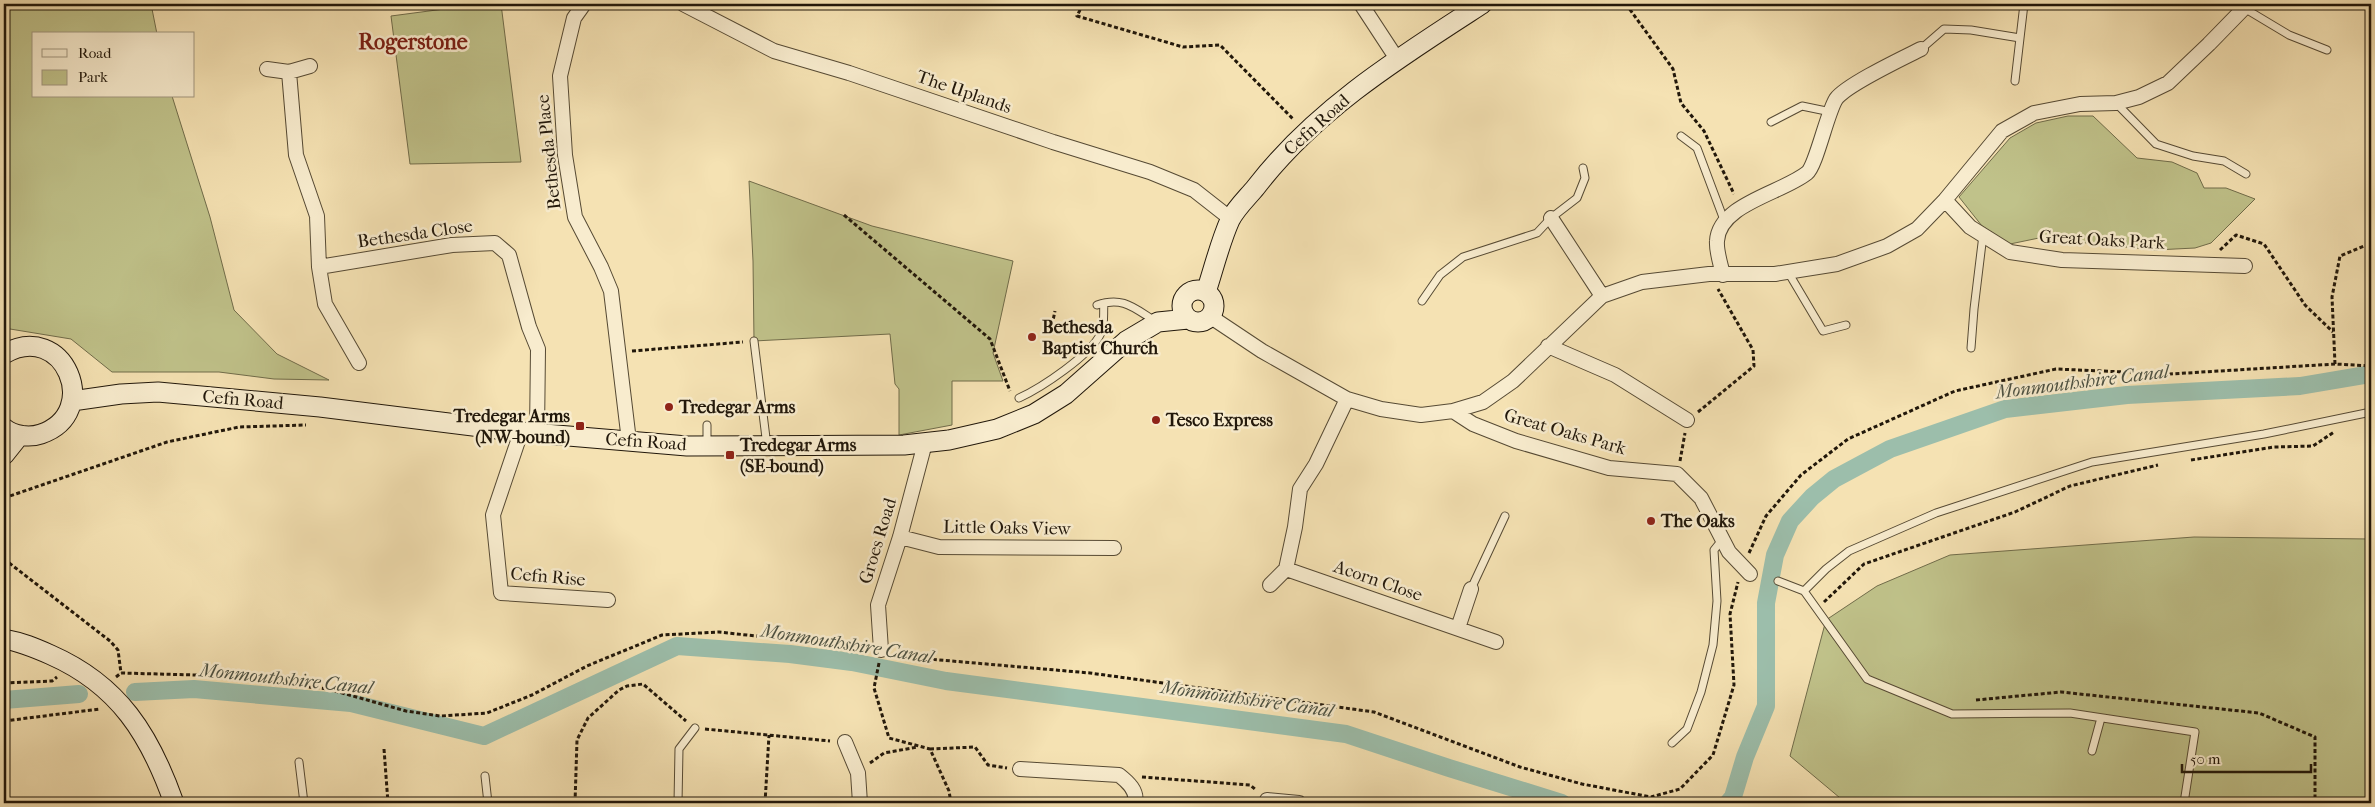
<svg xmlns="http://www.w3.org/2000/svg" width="2375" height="807" font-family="'IM FELL French Canon',serif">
  <rect width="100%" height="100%" fill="#f5e2b3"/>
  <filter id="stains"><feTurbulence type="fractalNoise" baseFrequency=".004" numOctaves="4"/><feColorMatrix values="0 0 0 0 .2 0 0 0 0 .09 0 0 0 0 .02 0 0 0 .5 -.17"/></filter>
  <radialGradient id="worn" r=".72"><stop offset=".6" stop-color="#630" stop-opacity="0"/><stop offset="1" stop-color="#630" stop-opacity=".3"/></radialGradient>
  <path fill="#c0c28a" stroke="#706c4a" d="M4 4H151L157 34H34V96H172L210 217 234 310 277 354 329 380 274 379 219 372H112L71 339 4 328Z
    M482 4H501L521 162 410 164 391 16Z
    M2068 116H2093L2137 158 2172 162 2197 173 2204 188H2226L2255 199 2211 243 2195 248 2155 250 2039 238 2010 244 1982 226 1959 197 2010 138 2036 123Z
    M749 181 872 226 1013 261 993 353 1003 381H952V425L899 435V389L895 384 890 334 754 341 753 261Z
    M2194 537 2371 539V803H1846L1790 756 1826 620 1877 586 1950 555Z"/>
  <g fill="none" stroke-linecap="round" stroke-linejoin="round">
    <path stroke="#9cbeab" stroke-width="18" d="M135 692 194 689 351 703 484 736 677 646 790 654 852 662 946 681 1346 734 1449 768 1562 803
      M4 700 79 694
      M1728 803 1733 797 1745 757 1766 706V603L1775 555 1790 521 1812 497 1834 479 1890 449 2005 409 2127 395 2300 386 2371 374"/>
    <g stroke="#564a34" stroke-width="9">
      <path id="lane" d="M2244 8 2289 35 2327 50
        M1921 49 1944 29 1971 30 2020 38
        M2015 81 2024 4
        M2116 103 2156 144 2193 156 2224 161 2246 174
        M1771 122 1802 106 1831 112
        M1681 136 1697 148 1724 220
        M1788 272 1823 331 1846 325
        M1422 301 1440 275 1463 257 1537 233 1551 218 1577 198 1585 178 1583 168
        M1097 305C1123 296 1134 308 1155 321
        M754 341 767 446
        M1971 348 1974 309 1983 235
        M1019 398C1041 388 1091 355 1101 333 1105 325 1103 312 1104 303
        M707 444V425
        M1778 581 1804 591 1867 679 1952 714 2070 713 2195 732 2184 803
        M1471 589 1505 516
        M1804 591 1826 569 1849 551 1936 513 2092 462 2264 434 2371 412
        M1672 743 1687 729 1701 692 1713 645 1717 601 1714 550 1722 540
        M2092 751 2101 718
        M299 762 304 803
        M485 776 488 803
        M678 803 679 749 695 728"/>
    </g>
    <g stroke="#564a34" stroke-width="16">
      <path id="street" d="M584 4 574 18 560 76 565 155 575 217 601 267 611 291 629 441
        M683 4 774 51 849 73 1053 142 1150 172 1194 190 1231 219
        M1361 4 1397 59
        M267 69 289 72 310 66
        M289 72 296 155 317 216 319 267 325 304 359 363
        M1945 200 1970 227 2010 252 2062 260 2245 266
        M1551 218 1602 296
        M319 267 452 245 495 243 509 255 529 327 538 349 537 433
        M1723 275C1721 265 1716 251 1717 241 1719 204 1782 193 1807 173 1816 166 1827 113 1836 99 1846 85 1903 58 1921 49
        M1211 317 1262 351 1347 399 1381 409 1421 415 1453 411 1483 402 1513 381 1602 296 1642 282 1709 274H1775L1837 264 1887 246 1917 229 1945 200 2002 131 2034 113 2080 104 2116 103 2139 97 2168 83 2209 44 2248 4
        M1548 346 1615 375 1687 420
        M1453 411 1473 424 1516 441 1609 468 1677 474 1701 498 1729 552 1750 574
        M521 432 493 515 501 593 608 600
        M900 537 939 547 1114 548
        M1286 569 1496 642
        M1270 585 1286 569 1295 527 1300 489 1316 464 1347 399
        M1458 628 1471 589
        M881 650 878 605 900 537 925 443
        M845 742 858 773 860 803
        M1020 769 1119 775C1128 782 1138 791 1135 803
        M1267 800 1299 803"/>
    </g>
    <g stroke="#21170a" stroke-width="21">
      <path id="secondary" d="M1182 306a16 16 0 1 1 32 0a16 16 0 1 1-32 0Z
        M1206 292C1214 268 1220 242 1230 220 1236 208 1248 197 1256 187 1316 109 1400 57 1482 4
        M4 354C64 319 103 413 41 434 29 438 14 436 4 428
        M72 401 121 394 158 392 320 407 521 432 687 446 904 445 949 440 997 429 1034 414 1066 394 1126 341 1158 322 1188 319
        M4 455 20 435
        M4 639C21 642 35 648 51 655 119 685 150 735 174 803"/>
    </g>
    <path stroke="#21170a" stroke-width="3" stroke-dasharray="4 2.5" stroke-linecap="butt" d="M1083 4 1077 16 1183 47 1220 45 1294 120
      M1626 4 1673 69 1681 103 1704 131 1734 194
      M844 215 990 339 1010 391
      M2220 250 2236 235 2264 244 2305 305 2333 332
      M1052 325 1055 311
      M632 351 743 342
      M2335 364 2332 297 2340 256 2371 243
      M1698 412 1754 366 1753 350 1718 289
      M2191 460 2274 447 2313 446 2334 432
      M1680 461 1685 433
      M4 498 167 442 239 427 306 425
      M1749 553 1766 516 1801 475 1848 439 1955 391 2056 369 2170 374 2335 364 2371 366
      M4 559 110 641 118 650 121 673
      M1824 602 1864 564 2015 512 2070 486 2158 465
      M894 656 1090 673 1374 712 1520 767 1582 784 1651 797 1680 789 1713 755 1734 685 1730 614 1738 582
      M879 663 874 688 889 738 930 749 949 791 951 803
      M116 677 121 673 196 675 328 689 406 711 440 716 487 713 532 695 587 666 662 635 719 632 866 648
      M4 683 52 681 57 677
      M1976 700 2061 692 2259 713 2315 737V803
      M4 721 100 709
      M705 729 830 741
      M384 749 388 803
      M930 749 975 747 988 765 1007 768
      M870 763 884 753 918 747
      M1142 777 1250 785 1256 790
      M575 803 577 740 588 718 619 690 627 686 643 684 686 721
      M765 803 769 735"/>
    <use href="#lane" stroke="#f8ecce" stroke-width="7"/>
    <use href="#street" stroke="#f8ecce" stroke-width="14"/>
    <use href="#secondary" stroke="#f8ecce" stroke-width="19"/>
  </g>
  <g fill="#8f2418" stroke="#f8ecce" stroke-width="2">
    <circle cx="1032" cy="337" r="5"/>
    <circle cx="669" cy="407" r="5"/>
    <circle cx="1156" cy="420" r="5"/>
    <rect x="575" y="421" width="10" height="10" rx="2.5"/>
    <rect x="725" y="450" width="10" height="10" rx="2.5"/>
    <circle cx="1651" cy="521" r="5"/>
  </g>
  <g text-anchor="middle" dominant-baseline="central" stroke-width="5" stroke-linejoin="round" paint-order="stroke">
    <g font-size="18" fill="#21170a" stroke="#f8ecce">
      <text transform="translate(964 92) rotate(19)">The Uplands</text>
      <text transform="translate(1317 125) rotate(-42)">Cefn Road</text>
      <text transform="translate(549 152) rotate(-96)">Bethesda Place</text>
      <text transform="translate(415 234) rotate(-8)">Bethesda Close</text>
      <text transform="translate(2102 240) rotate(3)">Great Oaks Park</text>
      <text transform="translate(243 400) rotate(5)">Cefn Road</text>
      <text transform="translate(1565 432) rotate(16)">Great Oaks Park</text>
      <text transform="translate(646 442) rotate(4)">Cefn Road</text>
      <text transform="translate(1007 528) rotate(1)">Little Oaks View</text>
      <text transform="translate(878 541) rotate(-73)">Groes Road</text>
      <text transform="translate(548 577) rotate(5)">Cefn Rise</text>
      <text transform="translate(1378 581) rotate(19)">Acorn Close</text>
    </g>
    <g font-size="18" font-weight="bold" fill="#21170a" stroke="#f8ecce" text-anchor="start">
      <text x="1042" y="327">Bethesda<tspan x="1042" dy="21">Baptist Church</tspan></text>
      <text x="679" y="407">Tredegar Arms</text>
      <text x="570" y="416" text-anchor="end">Tredegar Arms<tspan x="570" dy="21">(NW-bound)</tspan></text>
      <text x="1166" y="420">Tesco Express</text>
      <text x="740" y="445">Tredegar Arms<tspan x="740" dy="21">(SE-bound)</tspan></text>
      <text x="1661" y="521">The Oaks</text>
    </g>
    <g font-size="19" font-style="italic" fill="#4c5142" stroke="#f8ecce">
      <text transform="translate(2082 382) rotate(-7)">Monmouthshire Canal</text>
      <text transform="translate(847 644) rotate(9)">Monmouthshire Canal</text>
      <text transform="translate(286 679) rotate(6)">Monmouthshire Canal</text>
      <text transform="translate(1247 699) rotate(8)">Monmouthshire Canal</text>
    </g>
    <g font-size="22" font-weight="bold" fill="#7a1f14" stroke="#f8ecce">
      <text x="413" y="42">Rogerstone</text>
    </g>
  </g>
  <rect width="2375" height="807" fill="none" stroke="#f5e2b3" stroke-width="20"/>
  <rect x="5" y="5" width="2365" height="797" fill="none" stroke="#21170a" stroke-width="2.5"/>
  <rect x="10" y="10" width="2355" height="787" fill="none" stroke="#21170a"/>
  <rect x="32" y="32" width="162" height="65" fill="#f8ecce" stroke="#a29780"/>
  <rect x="42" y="49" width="25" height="8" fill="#f8ecce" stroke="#a29780"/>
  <text x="78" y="58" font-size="15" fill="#21170a">Road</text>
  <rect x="42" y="70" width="25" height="15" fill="#c0c28a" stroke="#a29780"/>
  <text x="78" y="82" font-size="15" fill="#21170a">Park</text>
  <path d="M2182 764v8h129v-8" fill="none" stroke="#21170a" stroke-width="2.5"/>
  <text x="2190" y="764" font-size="15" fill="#21170a" stroke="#f8ecce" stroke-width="4" paint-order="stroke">50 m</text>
  <rect width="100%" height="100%" filter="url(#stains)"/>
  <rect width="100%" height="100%" fill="url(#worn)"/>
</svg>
